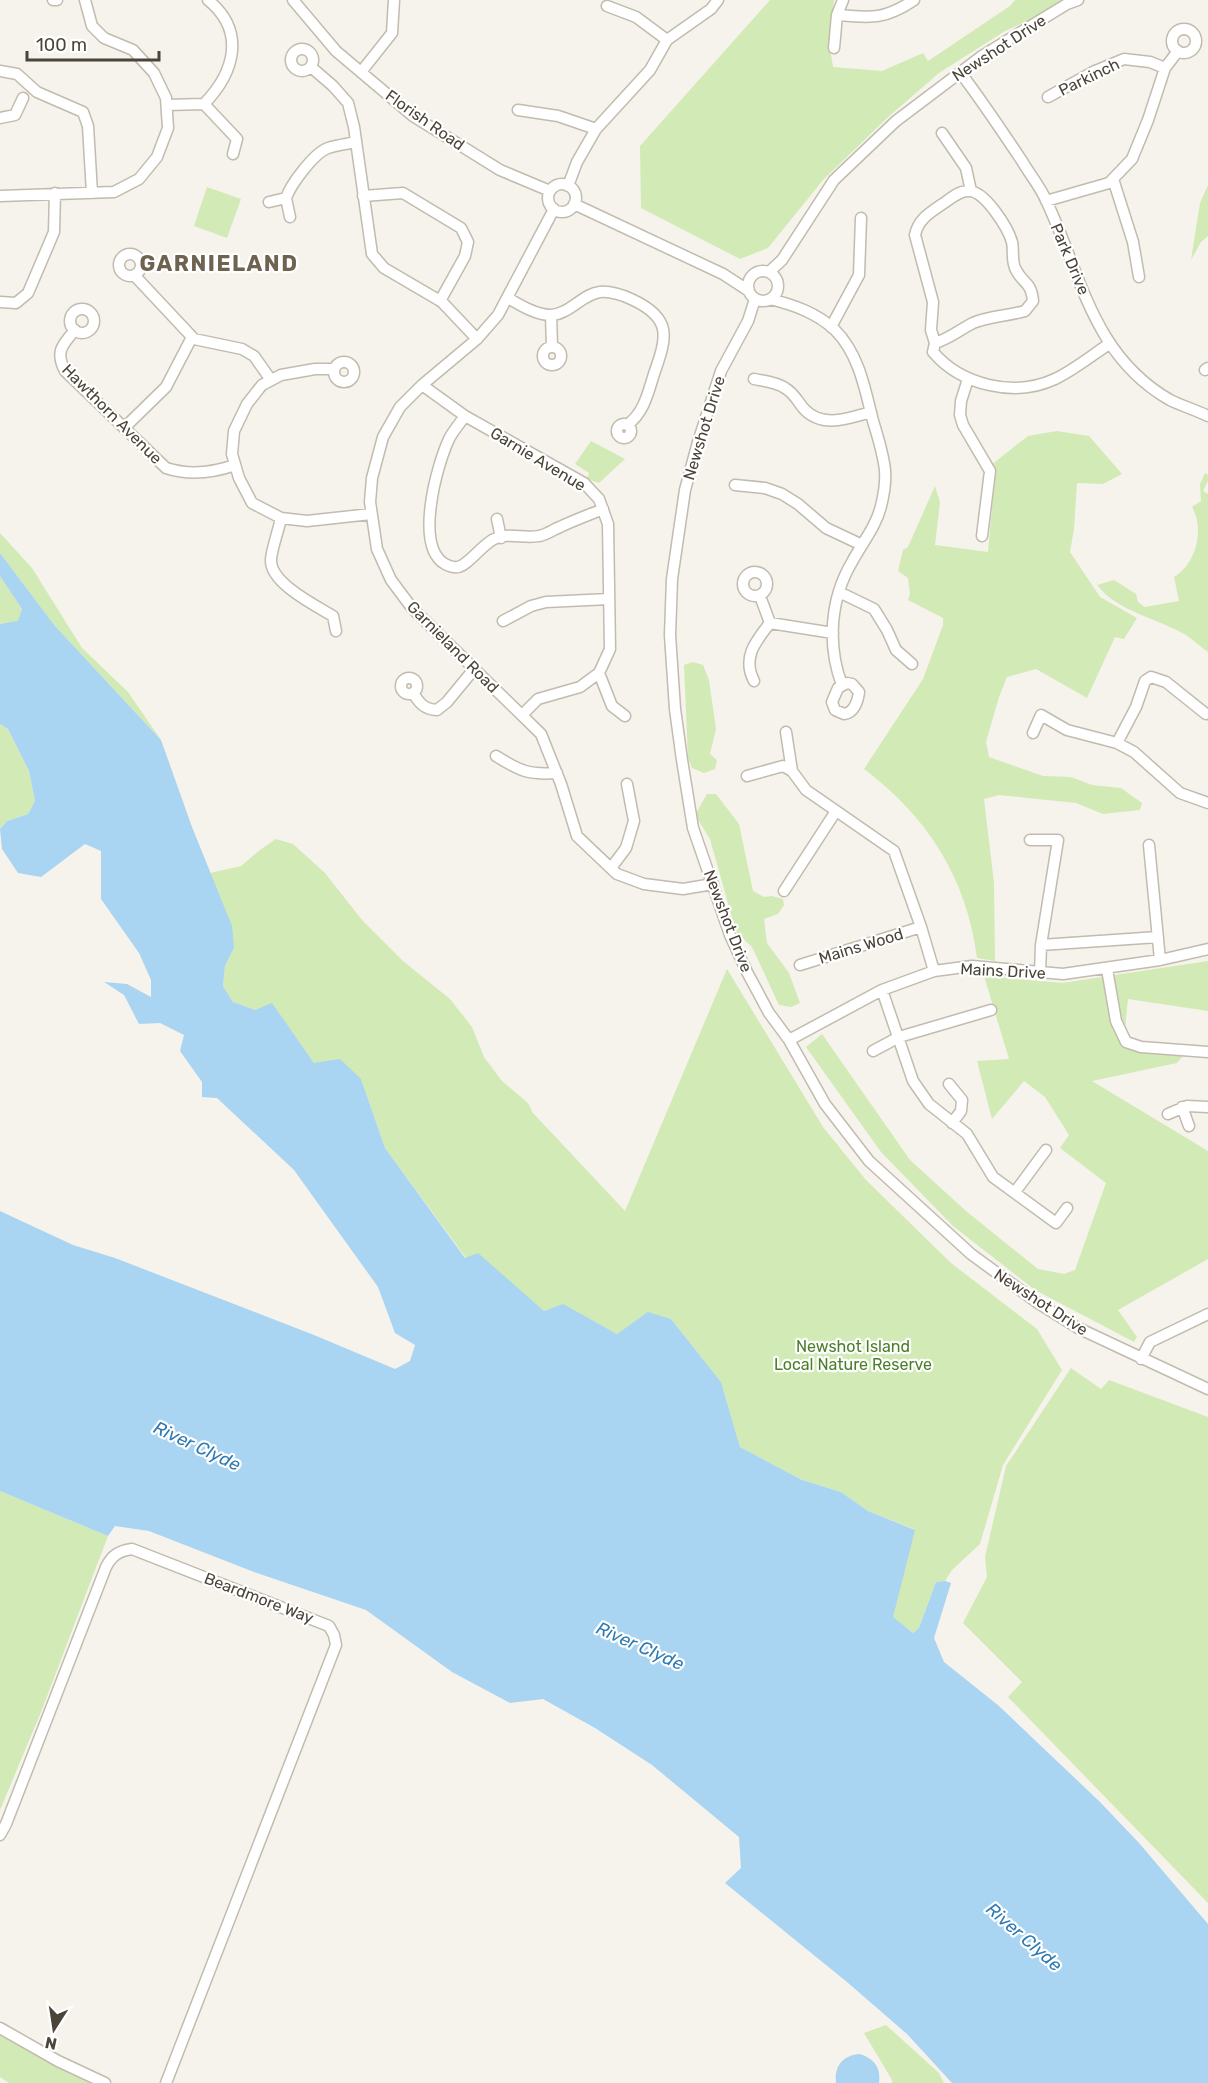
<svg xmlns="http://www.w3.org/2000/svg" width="1208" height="2083" font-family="Rubik,sans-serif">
  <rect width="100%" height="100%" fill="#f6f3ec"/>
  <path fill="#d2eab5" d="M770 0H834L829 42 833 67 882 71 923 53 928 61 1010 6 1015 0H1074L1005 31 939 73 887 118 823 180 768 248 740 259 641 208 640 146Z
    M1208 185V236L1201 242 1191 260 1200 203Z
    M207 187 241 199 227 238 194 226Z
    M1057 431 1089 436 1122 474 1103 484 1077 483 1074 529 1070 552 1100 597 1137 618 1124 639 1115 637 1087 698 1036 669 1007 677 999 697 986 742 989 757 1043 776 1071 777 1092 785 1121 788 1142 803 1140 810 1103 814 1076 803 999 795 984 799 994 883 995 961 977 958C967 879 928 817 864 769L923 679 943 625V618L908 600 910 594 908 578 898 571 903 550 908 547 935 486 940 502 935 545 988 552 995 476 991 465 1028 436Z
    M591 441 625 459 599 483 587 479 589 473 575 464Z
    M1205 473 1208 475V481L1203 491 1208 494V652C1201 647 1193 640 1186 635 1157 618 1118 612 1097 585L1114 580 1136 594 1138 602 1145 607 1179 601 1174 577C1196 564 1205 529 1192 507L1201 501 1200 484Z
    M0 533 32 568 82 648 128 692 161 740 55 626 0 553Z
    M0 576 22 609 18 622 0 624Z
    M693 662 703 665 709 680 716 729 710 754 717 760 715 769 704 773 692 768 688 758 684 665Z
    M0 724 8 729 29 771 35 801 28 814 7 821 0 829Z
    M707 794H716L739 824 753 891 764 897 772 896 783 899 784 905 778 914 764 919 767 943 789 973 800 1003 791 1007 779 1005 752 947 736 932 710 839 695 815Z
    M276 839 293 844 325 873 362 920 403 961 450 999 472 1027 484 1057 502 1081 528 1103 533 1113 625 1211 727 969 823 1127 866 1180 951 1263 1037 1329 1062 1370 1003 1465 980 1544 952 1570 945 1581 936 1582 919 1628 913 1633 892 1617 914 1529 868 1511 841 1492 802 1480 740 1447 721 1382 671 1319 648 1313 617 1334 563 1305 544 1311 478 1254 466 1258 385 1148 361 1079 314 1063 272 1004 255 1010 233 1002 223 986 225 966 234 948 210 873 241 866 260 850Z
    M1208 961V1011L1128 999 1123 1048 1183 1056 1177 1063 1092 1081 1208 1151V1259L1118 1310 1137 1337 1134 1342 1035 1290 953 1226 881 1152 806 1047 822 1034 910 1160 966 1211 1038 1269 1064 1274 1075 1270 1106 1183 1060 1148 1069 1135 1045 1097 1024 1081 992 1119 977 1061 1009 1059 984 976 1062 983Z
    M1071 1368 1101 1389 1109 1380 1208 1417V1903L1008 1697 1022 1682 963 1623 987 1577 985 1557 1006 1466Z
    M0 1491 108 1536 41 1712 0 1810Z
    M886 2025 939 2073 944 2083H892V2080L864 2033Z
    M0 2033 93 2083H9L0 2077Z"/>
  <path fill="#a9d4f2" d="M0 553 55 626 161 740 192 827 232 926 234 948 225 966 223 986 233 1002 255 1010 272 1003 314 1063 340 1059 361 1079 385 1148 465 1258 478 1253 544 1311 563 1304 617 1334 648 1312 671 1319 721 1382 740 1447 802 1480 841 1492 868 1511 915 1530 893 1617 913 1633 919 1628 936 1582 945 1581 951 1583 934 1638 944 1662 999 1706 1100 1802 1139 1843 1208 1924V2083H952L907 2034 847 1982 725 1883 741 1868 739 1837 652 1765 595 1728 543 1699 510 1703 452 1672 366 1610 254 1572 149 1531 115 1526 108 1536 0 1491V1211L73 1245 115 1258 314 1335 395 1369 410 1361 415 1345 395 1333 378 1287 294 1170 217 1098 202 1097V1082L180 1051 184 1035 160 1023 139 1024 124 995 104 982 127 984 151 997V980L139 953 101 899V851L85 844 41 877 18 873 2 849 0 829 7 821 28 814 35 801 29 771 8 729 0 724V624L18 621 22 609 0 576Z
    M860 2054C875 2059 881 2068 879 2083H836C834 2066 843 2055 860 2054Z"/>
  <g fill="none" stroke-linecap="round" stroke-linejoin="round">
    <g stroke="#c2bbae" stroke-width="13">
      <path id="minor" d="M53 0H57
        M293 0 336 51 413 116 500 170 550 191
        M607 6 636 17 667 40
        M837 15C871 18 884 20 914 0
        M1172 41a12 12 0 1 1 24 0a12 12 0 1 1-24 0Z
        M834 48 837 15 843 0
        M291 60a11 11 0 1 1 22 0a11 11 0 1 1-22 0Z
        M311 67 333 86 348 103 354 127 372 254 384 268 442 302 477 339
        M0 71 17 74 37 92 83 112 88 126 92 193
        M361 72 392 33 394 0
        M960 72C982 101 1002 131 1022 161 1029 173 1038 184 1044 196 1081 271 1090 354 1170 400 1182 406 1196 410 1208 416
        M1048 97 1095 71 1124 59 1150 62 1165 68
        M204 104 237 139 233 154
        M167 105 204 104C235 72 246 31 208 0
        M518 110 558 116 596 129
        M0 118 15 115 23 98
        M942 133 966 168 971 191
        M1113 179 1133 242 1139 277
        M548 198a14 14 0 1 1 28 0a14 14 0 1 1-28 0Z
        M568 186 577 162 596 129 650 70 667 40 711 9 718 0
        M0 196 114 192 139 179 157 157 168 128 166 98 154 73 133 50 104 38 92 26 85 0
        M363 196 403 193 461 228 468 242 465 256 440 301
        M286 198 290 217
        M1046 201 1109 183 1132 159 1148 120 1165 68 1178 51
        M269 202 286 198C291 184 314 153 328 148 337 145 347 144 356 142
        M574 204 723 274 749 291
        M554 209 498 315 477 339 422 385 400 407 383 437 372 478 370 502 377 549 391 580 412 608 541 734 561 784 577 836 617 874 644 884 683 889 713 884
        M119 265a11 11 0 1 1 22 0a11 11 0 1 1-22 0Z
        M748 286a15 15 0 1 1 30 0a15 15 0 1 1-30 0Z
        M769 272 782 260 834 180 896 121 982 56 1067 4 1078 0
        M134 275 194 339 242 349 254 356 271 380
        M508 298C520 305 536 315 550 315 569 315 582 294 600 292 610 291 622 295 631 299 673 318 667 337 654 374 648 393 644 413 627 425
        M755 299 748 321 721 371 698 442 685 490 672 579 670 635 675 709 682 760 693 828 730 935 747 972 769 1013 789 1040 825 1104 869 1161 971 1254 1038 1303 1078 1328 1208 1389
        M770 299C794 305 817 313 835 330 859 354 865 389 873 421 878 437 883 453 885 470 886 482 884 494 881 506 876 527 862 543 852 562 830 599 827 645 842 685
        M0 302 16 303 28 293 54 232 55 193
        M70 321a12 12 0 1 1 24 0a12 12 0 1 1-24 0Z
        M551 315 552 347
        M831 327 859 275 861 218
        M75 330C62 345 55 352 65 371L166 468C190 476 212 473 235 465
        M935 343C951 338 959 330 973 323 989 316 1008 316 1025 311L1033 301C1031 281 1023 284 1016 270 1011 262 1014 251 1012 242 1008 228 985 191 969 191 959 190 949 200 941 205 929 213 918 220 915 235L933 302 931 330 935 343 933 352C961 385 1014 398 1055 379 1074 370 1091 356 1109 344
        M543 356a9 9 0 1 1 18 0a9 9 0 1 1-18 0Z
        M334 372a10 10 0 1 1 20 0a10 10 0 1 1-20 0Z
        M334 369H315L281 375 262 385 247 404 234 431 232 454 239 478 252 503 281 518 307 521 371 514
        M1205 370 1208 368
        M754 379C764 381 776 382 785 388 794 393 798 402 804 409 823 429 849 418 871 412
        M968 379 961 401 960 415 963 425 990 471 982 536
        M422 385 465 416 584 483 599 499 608 524 610 649 599 673 580 687 538 699 522 715
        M465 416C460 423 453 431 449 439 437 465 414 546 445 564 449 566 453 568 458 567 468 565 482 545 494 539 509 532 524 539 539 536 546 535 554 529 560 527 574 520 589 515 603 509
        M617 431a7 7 0 1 1 14 0a7 7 0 1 1-14 0Z
        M124 428 166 387 192 337
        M735 485 765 488 782 494 798 504 826 528 862 545
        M281 518C279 529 271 551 271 560 270 583 316 606 333 616L336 631
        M497 519 501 538
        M743 584a12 12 0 1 1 24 0a12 12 0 1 1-24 0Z
        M839 592 874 609 887 630 896 650 912 664
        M760 596 770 623
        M503 621 531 606 546 602 609 599
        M599 673 612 706 625 716
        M401 686a8 8 0 1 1 16 0a8 8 0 1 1-16 0Z
        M754 681C742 658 755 642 770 623L833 633
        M847 683 852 684 859 692C858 701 854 713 844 714L835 710 832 702 838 688Z
        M413 693C420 704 424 709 437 710L447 702 475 668
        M786 732 792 771
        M1033 733 1041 715 1067 730 1117 743 1134 752 1180 793 1208 803
        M1117 743 1136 707 1145 681 1151 677 1166 682 1206 714
        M496 756C520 771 528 775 557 773
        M747 776 783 766 792 771 806 790 894 851 921 927 934 971
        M1030 840H1058L1041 945 1158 937
        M1149 845 1160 960
        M611 868 626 848 634 821 627 784
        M784 891 836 811
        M800 965 921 927
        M1107 969 1116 1021 1126 1042 1141 1047 1208 1052
        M1040 972 1041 945
        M882 990 913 1081 929 1104 967 1134 993 1177 1056 1223 1067 1208
        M789 1040 882 990 934 971 972 966 1063 974 1160 960 1208 949
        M873 1051 899 1037 991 1010
        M949 1084 962 1100 961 1111 952 1123
        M1182 1107 1189 1126
        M1168 1114 1187 1106 1208 1107
        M1015 1192 1046 1150
        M1141 1359 1150 1342 1208 1314
        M0 1835 6 1824 106 1567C112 1555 119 1551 132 1549L329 1626 334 1635 336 1645 166 2083
        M0 2028 58 2061 105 2083"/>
    </g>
    <use href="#minor" stroke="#fff" stroke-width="10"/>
  </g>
  <g text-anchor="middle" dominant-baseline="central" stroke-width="4.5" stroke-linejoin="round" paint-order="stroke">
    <g font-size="16" fill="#4b4439" stroke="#fff">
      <text transform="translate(999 48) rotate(-33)">Newshot Drive</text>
      <text transform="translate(1089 77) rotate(-26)">Parkinch</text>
      <text transform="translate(425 120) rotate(35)">Florish Road</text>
      <text transform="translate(1070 259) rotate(67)">Park Drive</text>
      <text transform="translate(112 414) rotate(45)">Hawthorn Avenue</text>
      <text transform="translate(704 428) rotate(-73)">Newshot Drive</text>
      <text transform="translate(538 459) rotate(31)">Garnie Avenue</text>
      <text transform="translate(453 647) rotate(45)">Garnieland Road</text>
      <text transform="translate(728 921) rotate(69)">Newshot Drive</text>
      <text transform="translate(861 946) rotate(-17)">Mains Wood</text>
      <text transform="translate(1003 971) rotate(3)">Mains Drive</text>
      <text transform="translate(1041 1302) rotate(33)">Newshot Drive</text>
      <text transform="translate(259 1598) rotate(21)">Beardmore Way</text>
    </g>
    <g font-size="16" fill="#4a7f2a" stroke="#fff">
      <text x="853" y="1346">Newshot Island<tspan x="853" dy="18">Local Nature Reserve</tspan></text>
    </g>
    <g font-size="18" font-style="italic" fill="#2e7ab2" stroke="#fff">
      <text transform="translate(197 1446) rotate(25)">River Clyde</text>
      <text transform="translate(640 1646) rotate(24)">River Clyde</text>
      <text transform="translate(1024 1937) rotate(41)">River Clyde</text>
    </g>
    <g font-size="22" font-weight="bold" letter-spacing="1.5" fill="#6e6250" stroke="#fff">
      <text x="219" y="263">GARNIELAND</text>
    </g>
  </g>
  <g transform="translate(54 2029) rotate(192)" stroke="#ffffff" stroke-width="4.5" paint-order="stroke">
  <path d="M0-4.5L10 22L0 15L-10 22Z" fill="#4b4439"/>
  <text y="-9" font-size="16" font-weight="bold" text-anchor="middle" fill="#4b4439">N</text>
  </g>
  <path d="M27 51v9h132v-9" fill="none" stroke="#4b4439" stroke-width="3"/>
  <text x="36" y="51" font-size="18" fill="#4b4439" stroke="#ffffff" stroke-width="4.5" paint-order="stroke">100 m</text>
</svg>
